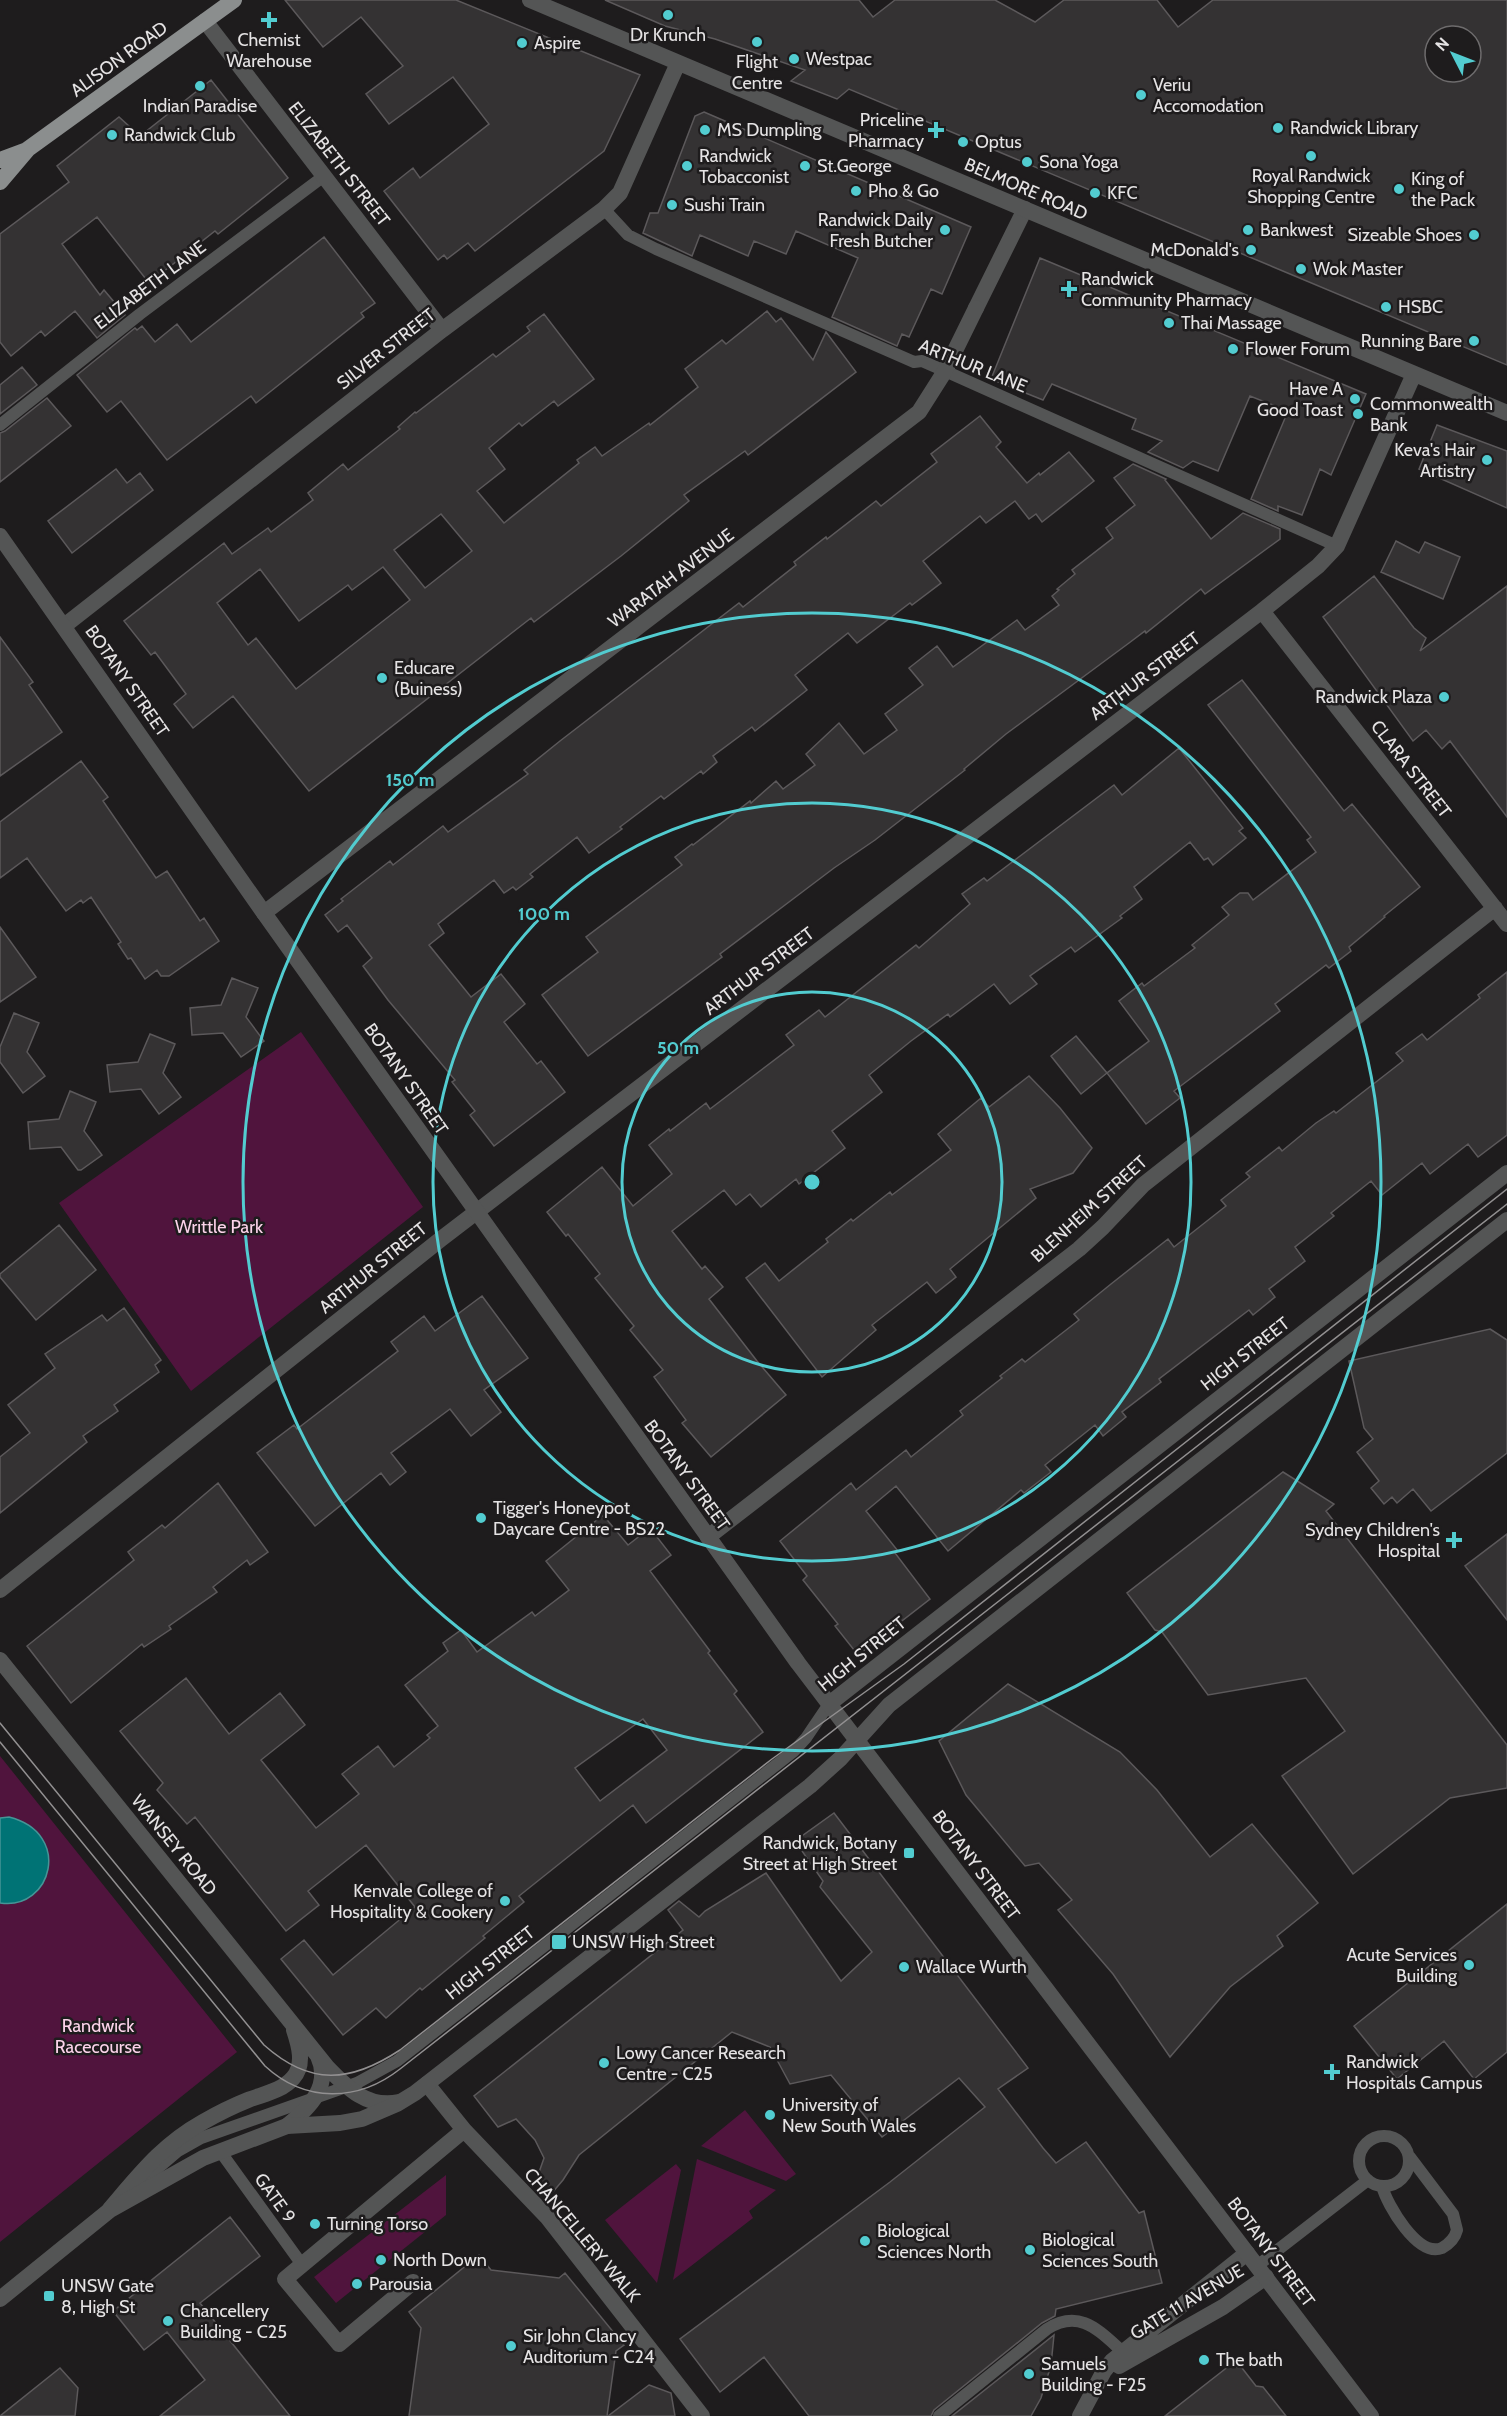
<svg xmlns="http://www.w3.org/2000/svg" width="1507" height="2416" font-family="Cabin,sans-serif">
  <rect width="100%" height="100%" fill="#1e1c1d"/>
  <path fill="#50143d" d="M301 1032 423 1207 191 1391 59 1203Z
    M0 1756 237 2052 0 2242Z
    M745 2110 796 2174 786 2181 701 2146Z
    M697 2159 776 2190 749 2211 753 2218 673 2280Z
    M676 2164 681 2170 657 2283 605 2220Z
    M446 2175V2215L336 2303 314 2277Z"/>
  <path fill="#007375" stroke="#459596" stroke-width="1.5" d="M9 1817C73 1833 52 1911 0 1903V1818Z"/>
  <path fill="#343233" stroke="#5c595b" stroke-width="1.5" fill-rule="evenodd" d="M285 0H456L640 75 604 151 475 251 468 243 447 259 444 255 438 260 384 191 413 168 420 178 489 124 453 77 389 124 366 94 403 66 361 17 323 47Z
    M605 0H859L873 17 895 0H995L1035 22 1064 0H1157L1178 27 1213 0H1507V365L849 89 837 99 791 81 805 70 715 39 665 26ZM1435 36H1471V72H1435Z
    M211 80 288 178 218 234 215 231 149 283 97 217 62 244 100 295 104 290 125 315 97 338 75 311 45 336 41 331 11 356 0 342V234L69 182 57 166 119 117 140 136Z
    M704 112 971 227 942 294 931 289 909 337 902 334 897 346 832 317 858 258 796 231 786 254 754 241 748 256 700 235 692 256 643 233 650 213H658L695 116Z
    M324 237 375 303 361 313 364 317 256 403 251 396 167 460 121 401 107 412 77 375 135 328 137 330 142 326 155 342 177 324 191 342Z
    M1040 258 1366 394 1331 475 1320 469 1302 515 1278 506V511L1251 499 1288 411 1250 396 1218 471 1193 461 1183 468 1148 452 1162 441 1132 429 1136 419 1052 384 1043 400 991 379Z
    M767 311 776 322 781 318 813 360 826 332 856 372 748 455 745 451 684 495 689 501 621 556 534 622 531 618 309 791 233 696 193 728 174 704 186 694 155 652 151 655 124 621 224 543 232 554 268 528 271 532 313 500 308 493 343 464 348 470 400 429 398 427 415 412 416 413 493 354 496 357 530 331 527 327 544 314 594 379 558 406 554 401 522 426 519 423 489 448 505 469 477 491 504 523 579 463 577 460 595 447 602 456 649 423 650 425 698 387 685 369 722 340 726 344ZM441 514 472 551 425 588 394 550ZM383 567 410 600 296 689 256 638 248 645 217 603 260 569 299 621 348 585 352 590Z
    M22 367 37 385 0 414V385Z
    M47 398 71 426 0 482V433L5 431Z
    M980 416 1001 442 996 447 1027 483 1039 473 1040 475 1069 452 1094 481 1042 522 1036 514 1029 519 1015 501 986 523 980 516 923 561 941 583 912 605 910 603 857 643 848 633 795 675 807 690 755 731 752 727 713 756 717 762 703 774 701 771 664 799 661 796 620 827 622 829 589 853 577 837 530 874 533 877 516 890 513 887 504 893 494 880 438 924 444 933 429 945 471 997 501 974 525 1004 504 1022 537 1064 541 1061 565 1092 494 1146 470 1115 475 1111 452 1082 455 1080 388 1000 363 966 372 958 347 925 338 932 325 915 343 901 341 899 390 861 393 865 443 826 448 832 528 774 524 770 560 741 739 603 743 607 796 565 794 562 826 537 827 539 876 501 881 506 937 462 931 454Z
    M1437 425 1507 451V508L1419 469Z
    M1133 464 1166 479 1165 480 1211 539 1243 513 1280 529V539L1205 594 1201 589 1146 633 1145 631 1129 643 1006 734 964 769 965 770 875 840 834 868 720 954 722 957 588 1056 542 995 598 952 586 937 682 865 675 857 692 844 693 845 750 801 751 803 776 781 783 789 815 765 806 754 839 723 864 754 897 730 885 714 923 685 909 668 937 646 953 667 1017 620 1025 630 1059 605 1052 596 1059 590 1057 589 1075 574 1072 570 1113 538 1106 528 1135 505 1114 478Z
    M116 469 127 483 140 473 153 490 72 553 48 521Z
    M1396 541 1419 553 1425 542 1460 557 1443 599 1381 572Z
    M1374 576 1414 628 1426 638 1420 651 1507 586V817L1450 741 1442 749 1426 730 1413 741 1323 617Z
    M0 637 33 682 29 685 62 732 0 776Z
    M1242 680 1344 811 1352 804 1420 887 1384 916 1385 917 1349 947 1351 951 1329 968 1326 965 1275 1004 1280 1011 1174 1091 1180 1098 1146 1124 1107 1073 1149 1041 1119 1001 1142 983 1144 986 1195 948 1192 945 1229 915 1222 907 1240 893H1248L1253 900 1316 852 1307 840 1311 837 1208 705Z
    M1179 748 1243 828 1239 831 1246 838 1213 865 1208 858 1204 860 1190 842 1134 887 1142 899 1120 916 1122 918 1075 952 1071 947 1030 976 1037 984 1010 1004 994 984 950 1017 948 1014 911 1041 869 1075 882 1092 832 1131 845 1148 799 1184 796 1179 761 1207 750 1194 736 1205 724 1190 672 1231 702 1269 705 1266 723 1287 709 1299 757 1361 786 1395 711 1457 682 1423 686 1420 654 1377 663 1370 630 1330 634 1326 595 1278 600 1274 568 1234 566 1236 547 1212 602 1167 633 1206 672 1174 649 1145 669 1129 670 1131 706 1103 710 1109 794 1045 786 1035 819 1010 825 1017 916 945 919 948 970 904 962 894 984 878 987 881 1114 785 1122 795Z
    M81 761 108 797 103 801 156 878 167 871 200 921 204 918 219 941 169 976H161L157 970 145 979 131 958 128 959 118 944 121 942 91 897 83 903 81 900 66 911 27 858 0 878V822Z
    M0 927 36 977 0 1002Z
    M1507 972V1135L1478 1157 1468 1144 1430 1174 1422 1163 1382 1195 1371 1181 1331 1213 1334 1216 1295 1247 1305 1261 1269 1289 1275 1297 1253 1315 1249 1310 1159 1379 1161 1382 1122 1412 1126 1417 1103 1436 1095 1425 1045 1465 1051 1472 1024 1493 1021 1490 948 1551 896 1486 866 1511 898 1551 895 1553 930 1599 858 1655 835 1626 838 1624 803 1580 807 1576 780 1541 851 1483 856 1490 906 1450 911 1457 963 1415 960 1411 1002 1378 1000 1376 1022 1359 1025 1362 1079 1320 1074 1314 1111 1284 1168 1239 1174 1247 1226 1206 1221 1200 1250 1177 1246 1173 1279 1147 1282 1151 1316 1123 1334 1111 1336 1113 1403 1061 1396 1053 1422 1034 1427 1040 1480 998 1478 995Z
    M232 978 258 988 246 1017 264 1041 241 1057 223 1033 192 1035 190 1008 221 1005Z
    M14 1013 39 1023 27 1052 45 1076 23 1093 0 1062V1047Z
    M150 1034 175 1044 163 1073 181 1097 159 1114 141 1089 110 1092 107 1065 138 1062Z
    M1076 1036 1107 1073 1081 1094 1051 1056Z
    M1029 1076 1060 1108 1092 1148 1073 1173 1030 1189 1036 1198 950 1269 956 1277 936 1293 927 1282 872 1325 876 1330 822 1377 746 1278 765 1263 779 1281 828 1242 826 1239 851 1219 853 1221 890 1192 892 1195 951 1150 938 1134 981 1098 989 1107Z
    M70 1091 96 1102 84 1131 102 1155 81 1170H78L61 1147 30 1149 28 1122 59 1119Z
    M59 1225 96 1270 36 1320 0 1277V1274Z
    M482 1296 528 1358 484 1390 501 1412 471 1436 450 1409 391 1453 406 1472 390 1485 381 1473 315 1526 257 1453 294 1425 297 1429 398 1351 391 1342 424 1316 435 1331Z
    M124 1308 161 1360 155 1365 159 1372 114 1405 118 1411 83 1436 87 1442 0 1513V1457L30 1433 8 1405 55 1368 45 1354 102 1315 107 1321Z
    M1490 1329 1507 1340V1453L1431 1511 1413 1489 1397 1503 1392 1497 1384 1504 1371 1488 1379 1481 1357 1452 1373 1439 1364 1428 1349 1361Z
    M1283 1472 1334 1504 1326 1511 1507 1745V1788L1450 1798 1353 1874 1282 1776 1345 1731 1306 1678 1208 1695 1162 1632 1155 1630 1127 1593Z
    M218 1483 268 1552 250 1565 247 1560 213 1587 217 1592 169 1626 171 1629 144 1647 142 1644 71 1703 27 1646 134 1560 128 1552 162 1525 165 1528Z
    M603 1515 628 1545 650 1528 671 1555 650 1571 710 1651 708 1653 737 1691 734 1694 763 1732 646 1823 633 1805 519 1896 524 1902 483 1936 485 1938 422 1990 420 1988 386 2018 376 2008 343 2035 281 1959 304 1940 333 1975 415 1907 366 1845 308 1891 319 1905 286 1931 195 1817 187 1824 157 1790 163 1783 120 1731 186 1678 229 1734 280 1693 305 1725 261 1760 316 1828 359 1794 342 1774 378 1746 394 1767 430 1738 427 1735 438 1726 405 1685 448 1651 443 1643 461 1630 477 1652 532 1612 535 1616 569 1590 546 1561ZM643 1719 667 1750 600 1801 575 1768Z
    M1507 1534V1620L1465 1566Z
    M1008 1684 1120 1752 1157 1790 1210 1857 1252 1824 1318 1903 1277 1936 1283 1946 1230 1987 1170 2057 1113 1974 1058 1910 1072 1900 1039 1863 1025 1866 966 1795 939 1741Z
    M834 1813 1028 2068 998 2089 1043 2148 1056 2163 1086 2142 1139 2213 1144 2211 1162 2283 1056 2309 1055 2316 1042 2323 934 2410 931 2416H809L764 2357 720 2392 680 2339 890 2182 985 2107 959 2078 882 2137 831 2075 790 2084 770 2047 732 2032 579 2155 563 2180 547 2199 537 2178 544 2158 535 2140 516 2119 498 2127 474 2096 683 1930 668 1910 679 1901 699 1917 705 1911 766 1873 841 1981 872 1952 820 1887 823 1881 795 1841Z
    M1507 1904V2052L1474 2079 1444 2041 1397 2079 1354 2026Z
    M230 2217 260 2256 200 2303 290 2416H160L205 2380 167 2332 144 2350 113 2311Z
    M479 2255 491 2270 559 2278 565 2273 624 2345 616 2351 607 2416H409L421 2328 409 2312Z
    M1054 2335 1051 2365 1041 2398 1031 2416H952Z
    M1229 2366 1242 2368 1256 2386 1263 2387 1286 2416H1165Z
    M60 2368 78 2388 75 2416H0Z
    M649 2385 671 2393 675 2416H608Z"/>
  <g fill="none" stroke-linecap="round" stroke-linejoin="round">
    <path stroke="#545555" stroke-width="12" d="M604 209 628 235 656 249 914 362 922 361 945 371 1337 546
      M0 425 140 314 324 176
      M1359 2161a25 25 0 1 1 50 0a25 25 0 1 1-50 0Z
      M220 2151 303 2266
      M144 2180 178 2151 201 2138 357 2083 397 2061 794 1751 806 1738 829 1704
      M1382 2186C1387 2205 1418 2258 1442 2248 1449 2244 1455 2238 1457 2230L1453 2214 1410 2157
      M1257 2266 1368 2180
      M939 2416 1047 2329C1080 2308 1099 2331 1123 2352"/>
    <path stroke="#545555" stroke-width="16" d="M976 308 1025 209"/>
    <path stroke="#545555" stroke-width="16" d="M530 0 1507 413
      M205 21 442 330
      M1262 611 1507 924
      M64 626 442 330 604 209 620 193 678 63
      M264 913 919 412 945 371 976 308
      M708 1537 1079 1249 1103 1227 1143 1185 1495 908
      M0 1590 441 1239 1262 611 1318 566 1337 546 1414 374
      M0 1660 327 2067C347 2088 368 2109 399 2102
      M427 2084 464 2130 548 2218 702 2416
      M287 2126C309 2108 332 2086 318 2056
      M110 2209C140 2174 162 2145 203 2122 217 2114 233 2106 248 2100 263 2094 282 2091 293 2078 305 2065 299 2045 294 2030
      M413 2282 339 2344 285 2279 464 2130
      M1119 2366 1223 2307 1266 2277
      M1080 2416 1104 2371 1112 2361 1247 2253"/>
    <path stroke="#545555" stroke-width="16" d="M0 536 264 913 798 1663 1371 2416
      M829 1704 1507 1173
      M0 2299 110 2210 203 2158 287 2126 340 2123 362 2119 397 2104 415 2093 810 1786 841 1758 889 1705 1507 1220"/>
    <path stroke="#8b8e8e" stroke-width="16" d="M0 160 27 150
      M0 182 28 149 234 0"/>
    <path stroke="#929091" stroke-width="1.5" d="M0 1723 264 2045C310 2086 350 2083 400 2050L772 1759 904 1664 1507 1189
      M0 1742 265 2066C305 2103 358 2102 400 2069L1507 1204"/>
  </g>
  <g fill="none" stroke="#52ccd0" stroke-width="3">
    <circle cx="812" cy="1182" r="190"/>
    <circle cx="812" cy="1182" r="379"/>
    <circle cx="812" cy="1182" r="569"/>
  </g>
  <g fill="#52ccd0" stroke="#1e1c1d" stroke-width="2">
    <circle cx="668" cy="15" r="6"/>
    <path d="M266 11h6v6h6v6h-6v6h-6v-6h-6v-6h6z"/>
    <circle cx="757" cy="42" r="6"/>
    <circle cx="522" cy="43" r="6"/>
    <circle cx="794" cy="59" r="6"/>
    <circle cx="200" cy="86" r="6"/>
    <circle cx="1141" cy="95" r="6"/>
    <circle cx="1278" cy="128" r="6"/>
    <circle cx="705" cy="130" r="6"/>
    <path d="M933 121h6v6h6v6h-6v6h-6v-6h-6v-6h6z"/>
    <circle cx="112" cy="135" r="6"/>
    <circle cx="963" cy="142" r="6"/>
    <circle cx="1311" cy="156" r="6"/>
    <circle cx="1027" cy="162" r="6"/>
    <circle cx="687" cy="166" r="6"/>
    <circle cx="805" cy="166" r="6"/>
    <circle cx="1399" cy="189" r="6"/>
    <circle cx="856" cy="191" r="6"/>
    <circle cx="1095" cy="193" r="6"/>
    <circle cx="672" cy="205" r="6"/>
    <circle cx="945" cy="230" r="6"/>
    <circle cx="1248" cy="230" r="6"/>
    <circle cx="1474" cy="235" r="6"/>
    <circle cx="1251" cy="250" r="6"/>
    <circle cx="1301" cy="269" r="6"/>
    <path d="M1066 280h6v6h6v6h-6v6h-6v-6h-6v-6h6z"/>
    <circle cx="1386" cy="307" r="6"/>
    <circle cx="1169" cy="323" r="6"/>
    <circle cx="1474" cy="341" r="6"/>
    <circle cx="1233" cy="349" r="6"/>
    <circle cx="1355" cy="399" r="6"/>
    <circle cx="1358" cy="414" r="6"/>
    <circle cx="1487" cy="460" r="6"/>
    <circle cx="382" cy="678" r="6"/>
    <circle cx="1444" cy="697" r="6"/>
    <circle cx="481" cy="1518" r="6"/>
    <path d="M1451 1531h6v6h6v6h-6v6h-6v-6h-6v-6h6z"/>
    <rect x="903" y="1847" width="12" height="12" rx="3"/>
    <circle cx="505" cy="1901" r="6"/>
    <rect x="551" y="1934" width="16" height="16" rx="3"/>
    <circle cx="1469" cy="1965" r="6"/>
    <circle cx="904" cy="1967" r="6"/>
    <circle cx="604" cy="2063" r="6"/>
    <path d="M1329 2063h6v6h6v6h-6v6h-6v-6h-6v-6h6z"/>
    <circle cx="770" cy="2115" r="6"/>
    <circle cx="315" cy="2224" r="6"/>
    <circle cx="865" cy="2241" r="6"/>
    <circle cx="1030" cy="2250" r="6"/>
    <circle cx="381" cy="2260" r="6"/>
    <circle cx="357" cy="2284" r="6"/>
    <rect x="43" y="2290" width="12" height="12" rx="3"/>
    <circle cx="168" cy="2321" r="6"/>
    <circle cx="511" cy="2346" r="6"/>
    <circle cx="1204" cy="2360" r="6"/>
    <circle cx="1029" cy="2374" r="6"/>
  </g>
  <g text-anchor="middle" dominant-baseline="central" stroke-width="5" stroke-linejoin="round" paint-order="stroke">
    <g font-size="18" fill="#e5e3e4" stroke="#1e1c1d" text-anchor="start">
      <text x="668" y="35" text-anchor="middle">Dr Krunch</text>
      <text x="269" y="40" text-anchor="middle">Chemist<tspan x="269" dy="21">Warehouse</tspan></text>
      <text x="534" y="43">Aspire</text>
      <text x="806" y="59">Westpac</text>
      <text x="757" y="62" text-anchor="middle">Flight<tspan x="757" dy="21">Centre</tspan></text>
      <text x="1153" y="85">Veriu<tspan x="1153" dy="21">Accomodation</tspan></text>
      <text x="200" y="106" text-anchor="middle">Indian Paradise</text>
      <text x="924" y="120" text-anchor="end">Priceline<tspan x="924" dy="21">Pharmacy</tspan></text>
      <text x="1290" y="128">Randwick Library</text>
      <text x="717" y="130">MS Dumpling</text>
      <text x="124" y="135">Randwick Club</text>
      <text x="975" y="142">Optus</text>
      <text x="699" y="156">Randwick<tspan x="699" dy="21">Tobacconist</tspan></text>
      <text x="1039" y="162">Sona Yoga</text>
      <text x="817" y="166">St.George</text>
      <text x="1311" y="176" text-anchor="middle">Royal Randwick<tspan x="1311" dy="21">Shopping Centre</tspan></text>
      <text x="1411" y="179">King of<tspan x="1411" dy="21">the Pack</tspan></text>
      <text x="868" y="191">Pho &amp; Go</text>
      <text x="1107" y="193">KFC</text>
      <text x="684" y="205">Sushi Train</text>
      <text x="933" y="220" text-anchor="end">Randwick Daily<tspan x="933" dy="21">Fresh Butcher</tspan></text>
      <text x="1260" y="230">Bankwest</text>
      <text x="1462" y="235" text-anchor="end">Sizeable Shoes</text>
      <text x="1239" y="250" text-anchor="end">McDonald's</text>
      <text x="1313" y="269">Wok Master</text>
      <text x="1081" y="279">Randwick<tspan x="1081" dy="21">Community Pharmacy</tspan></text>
      <text x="1398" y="307">HSBC</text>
      <text x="1181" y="323">Thai Massage</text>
      <text x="1462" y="341" text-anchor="end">Running Bare</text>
      <text x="1245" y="349">Flower Forum</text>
      <text x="1343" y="389" text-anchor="end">Have A<tspan x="1343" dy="21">Good Toast</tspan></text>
      <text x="1370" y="404">Commonwealth<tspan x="1370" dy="21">Bank</tspan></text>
      <text x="1475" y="450" text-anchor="end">Keva's Hair<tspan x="1475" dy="21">Artistry</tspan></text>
      <text x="394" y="668">Educare<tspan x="394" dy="21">(Buiness)</tspan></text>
      <text x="1432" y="697" text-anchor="end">Randwick Plaza</text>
      <text x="493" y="1508">Tigger's Honeypot<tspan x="493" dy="21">Daycare Centre - BS22</tspan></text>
      <text x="1440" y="1530" text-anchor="end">Sydney Children's<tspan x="1440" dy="21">Hospital</tspan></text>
      <text x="897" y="1843" text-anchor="end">Randwick, Botany<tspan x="897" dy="21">Street at High Street</tspan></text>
      <text x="493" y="1891" text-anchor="end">Kenvale College of<tspan x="493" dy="21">Hospitality &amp; Cookery</tspan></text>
      <text x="572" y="1942">UNSW High Street</text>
      <text x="1457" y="1955" text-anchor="end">Acute Services<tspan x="1457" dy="21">Building</tspan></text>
      <text x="916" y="1967">Wallace Wurth</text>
      <text x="616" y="2053">Lowy Cancer Research<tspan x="616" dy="21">Centre - C25</tspan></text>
      <text x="1346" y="2062">Randwick<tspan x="1346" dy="21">Hospitals Campus</tspan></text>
      <text x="782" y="2105">University of<tspan x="782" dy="21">New South Wales</tspan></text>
      <text x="327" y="2224">Turning Torso</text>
      <text x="877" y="2231">Biological<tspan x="877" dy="21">Sciences North</tspan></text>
      <text x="1042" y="2240">Biological<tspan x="1042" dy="21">Sciences South</tspan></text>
      <text x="393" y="2260">North Down</text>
      <text x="369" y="2284">Parousia</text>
      <text x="61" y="2286">UNSW Gate<tspan x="61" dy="21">8, High St</tspan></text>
      <text x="180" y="2311">Chancellery<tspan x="180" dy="21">Building - C25</tspan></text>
      <text x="523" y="2336">Sir John Clancy<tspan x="523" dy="21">Auditorium - C24</tspan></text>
      <text x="1216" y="2360">The bath</text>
      <text x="1041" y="2364">Samuels<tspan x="1041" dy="21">Building - F25</tspan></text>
    </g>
    <g font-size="18" fill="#e5e3e4" stroke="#1e1c1d">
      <text transform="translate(119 59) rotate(-36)">ALISON ROAD</text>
      <text transform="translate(339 164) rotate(52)">ELIZABETH STREET</text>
      <text transform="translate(1026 189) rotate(23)">BELMORE ROAD</text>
      <text transform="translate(150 285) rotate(-37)">ELIZABETH LANE</text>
      <text transform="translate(386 349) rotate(-38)">SILVER STREET</text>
      <text transform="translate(973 366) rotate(22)">ARTHUR LANE</text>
      <text transform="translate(671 578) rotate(-37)">WARATAH AVENUE</text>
      <text transform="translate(1145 676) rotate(-37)">ARTHUR STREET</text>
      <text transform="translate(127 681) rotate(55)">BOTANY STREET</text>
      <text transform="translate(1411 769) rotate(52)">CLARA STREET</text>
      <text transform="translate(759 971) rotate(-37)">ARTHUR STREET</text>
      <text transform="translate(406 1079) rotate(55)">BOTANY STREET</text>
      <text transform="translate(1089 1209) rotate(-42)">BLENHEIM STREET</text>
      <text transform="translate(373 1268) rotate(-39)">ARTHUR STREET</text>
      <text transform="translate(1245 1354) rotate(-38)">HIGH STREET</text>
      <text transform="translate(687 1475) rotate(54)">BOTANY STREET</text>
      <text transform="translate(862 1654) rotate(-39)">HIGH STREET</text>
      <text transform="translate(174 1845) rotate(51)">WANSEY ROAD</text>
      <text transform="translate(976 1865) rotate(53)">BOTANY STREET</text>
      <text transform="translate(490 1963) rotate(-38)">HIGH STREET</text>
      <text transform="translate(275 2198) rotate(54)">GATE 9</text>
      <text transform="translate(582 2235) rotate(50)">CHANCELLERY WALK</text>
      <text transform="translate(1271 2252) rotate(53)">BOTANY STREET</text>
      <text transform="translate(1187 2302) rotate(-31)">GATE 11 AVENUE</text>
    </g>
    <g font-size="18" fill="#fcd3ea" stroke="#1e1c1d">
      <text x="219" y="1227">Writtle Park</text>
      <text x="98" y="2026">Randwick<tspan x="98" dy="21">Racecourse</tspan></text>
    </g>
  </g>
  <circle cx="812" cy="1182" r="9" fill="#52ccd0" stroke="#1e1c1d" stroke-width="3"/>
  <g font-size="18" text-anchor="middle" font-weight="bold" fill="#52ccd0" stroke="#1e1c1d" stroke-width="5" stroke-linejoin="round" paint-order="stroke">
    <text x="410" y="786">150 m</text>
    <text x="544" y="920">100 m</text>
    <text x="678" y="1054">50 m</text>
  </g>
  <g transform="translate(1453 54) rotate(312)"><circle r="28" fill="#1e1c1d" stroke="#6e6c6d" stroke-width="1.5"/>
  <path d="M0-4.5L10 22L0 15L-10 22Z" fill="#52ccd0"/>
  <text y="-9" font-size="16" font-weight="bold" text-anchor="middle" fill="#e5e3e4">N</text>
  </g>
</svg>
